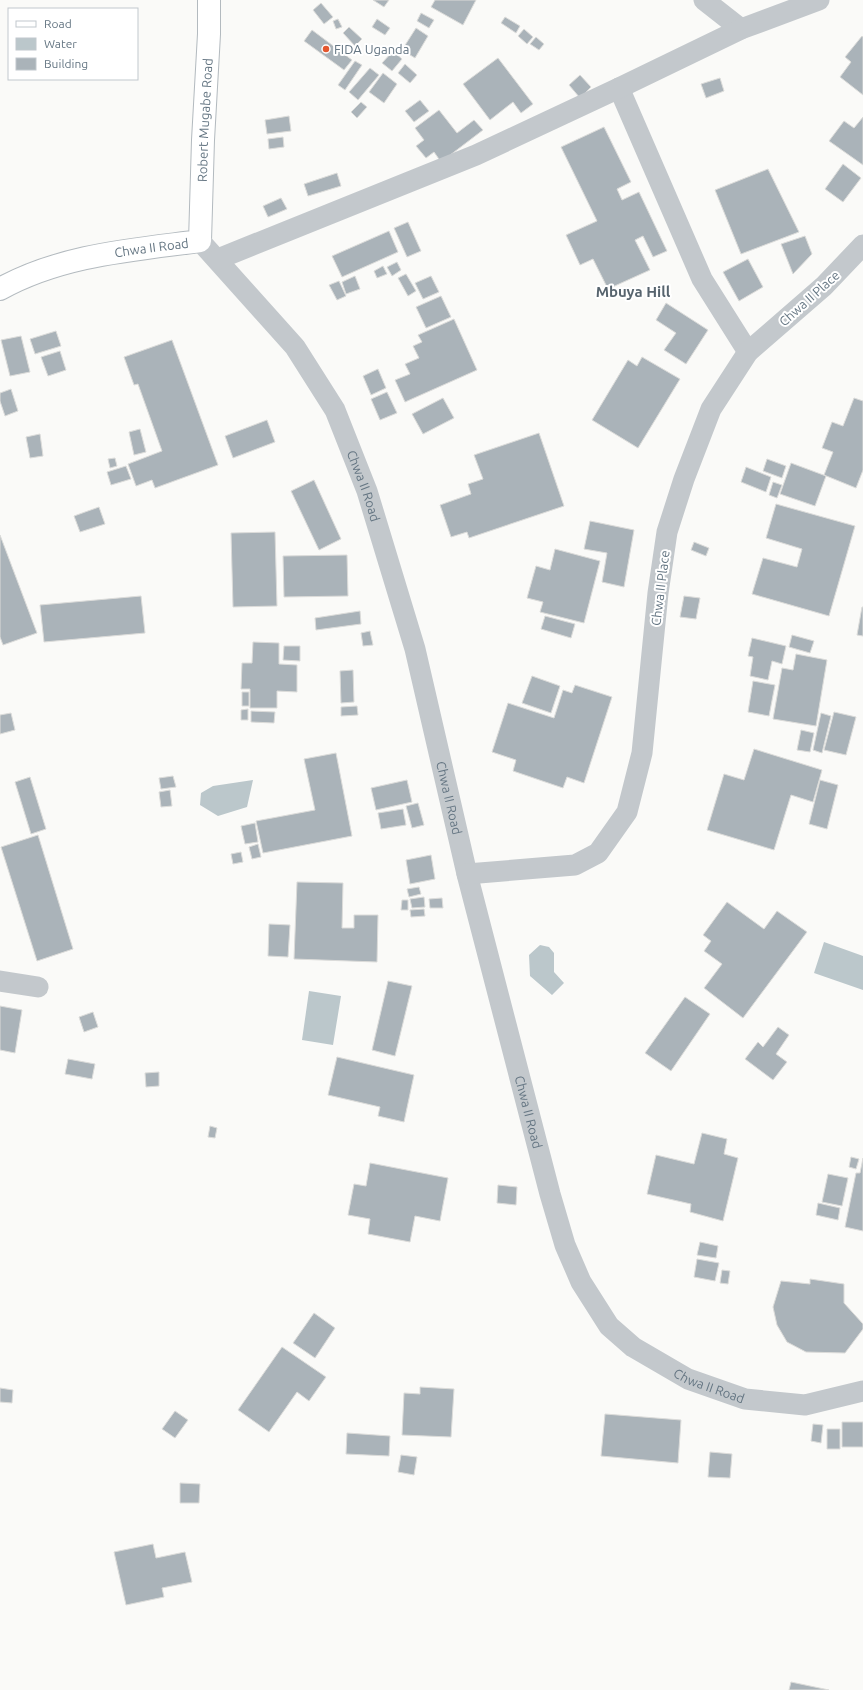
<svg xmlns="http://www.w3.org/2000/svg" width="863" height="1690" font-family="Ubuntu,sans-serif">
  <rect width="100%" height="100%" fill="#fafaf8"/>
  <path fill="#bbc7cb" d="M253 780 247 807 218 816 200 805 201 793 213 786Z
    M824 942 863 956V990L814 973Z
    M540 945 549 947 554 953V972L564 983 552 995 530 976 529 955Z
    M309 991 341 996 333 1045 302 1040Z"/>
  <path fill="#aab3b9" stroke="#dcdcda" d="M373 0H389L384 7Z
    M435 0H476L463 25 431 7Z
    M321 3 333 17 324 24 313 10Z
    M421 13 434 20 429 28 417 21Z
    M505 17 520 26 516 33 501 23Z
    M338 19 342 27 336 29 333 21Z
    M377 19 390 28 385 35 372 27Z
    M349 27 362 39 355 46 343 33Z
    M416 28 428 36 415 58 402 50Z
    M524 29 533 37 527 44 518 36Z
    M312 30 352 60 344 70 304 41Z
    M862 36 863 37V95L840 77 851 62 845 57Z
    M536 37 544 44 539 50 530 44Z
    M393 51 402 59 392 71 382 63Z
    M498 58 533 104 521 113 513 102 490 120 463 84Z
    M355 61 362 65 345 90 338 85Z
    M405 64 417 75 410 83 398 73Z
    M370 68 379 75 358 100 349 92Z
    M383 73 397 84 384 103 369 92Z
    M580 75 591 87 580 98 569 85Z
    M720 78 724 91 706 98 701 84Z
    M420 100 429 111 414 122 405 111Z
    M361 102 367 107 357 118 351 112Z
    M439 110 457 133 474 120 483 130 441 162 434 152 426 158 416 146 424 140 415 128Z
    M289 116 291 131 267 134 265 120Z
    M863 117V165L829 141 844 121 854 128Z
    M604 127 631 182 617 189 622 200 639 192 667 251 653 257 643 236 635 240 650 270 608 289 593 259 580 265 566 235 597 221 561 147Z
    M283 137 284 147 269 149 268 139Z
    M843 164 861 178 843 202 825 189Z
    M768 169 799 232 741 254 715 190Z
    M337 173 341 186 308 196 304 184Z
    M281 198 287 209 268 217 263 206Z
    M408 222 421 251 407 257 394 228Z
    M389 231 398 252 342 277 332 256Z
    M805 236 812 254 793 274 781 244Z
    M748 259 763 287 739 301 723 272Z
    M397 262 401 270 392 276 387 267Z
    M383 266 387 274 377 278 374 271Z
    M406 274 416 291 408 296 398 278Z
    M355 276 360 289 346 294 342 282Z
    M431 276 439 292 423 299 415 283Z
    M339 281 346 296 337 300 329 285Z
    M441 296 451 317 426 328 416 307Z
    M666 303 708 330 686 364 664 350 676 333 656 320Z
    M454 319 477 370 405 402 395 380 410 374 405 364 419 358 413 346 422 342 418 335Z
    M56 331 61 346 35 354 30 339Z
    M21 336 30 372 10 376 1 340Z
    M172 340 218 465 155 488 152 480 136 486 128 464 162 451 138 384 134 385 124 357Z
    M60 351 66 370 48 376 41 357Z
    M642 357 680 379 638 448 592 420 628 360 637 366Z
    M378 369 386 388 371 395 363 376Z
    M11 389 18 411 5 416 0 401V393Z
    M387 392 397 413 380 420 371 399Z
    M443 398 454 418 423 434 412 414Z
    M854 398 863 401V470L856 488 824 475 833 452 822 448 832 422 843 426Z
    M267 420 275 442 233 458 225 436Z
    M140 429 146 452 134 455 129 432Z
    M539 433 564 506 469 538 467 532 451 537 440 505 471 494 468 484 483 479 474 455Z
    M40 434 43 456 30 458 26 437Z
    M115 458 117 466 110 468 108 459Z
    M767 459 786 466 782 478 763 471Z
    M791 463 826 476 815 506 780 494Z
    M126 466 131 479 111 485 107 472Z
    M746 467 771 477 766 492 741 482Z
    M314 480 341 539 319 550 291 491Z
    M773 482 782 485 777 498 769 495Z
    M776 504 855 526 829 616 752 594 763 558 797 567 802 549 766 538Z
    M99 507 105 524 80 532 74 516Z
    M590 521 634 530 624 587 602 582 607 553 584 549Z
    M275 532 277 606 233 607 231 533Z
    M0 535 37 633 3 645 0 637Z
    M694 542 709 548 706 556 691 550Z
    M555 549 600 561 584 623 540 612 543 602 527 598 536 566 550 570Z
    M347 555 348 596 284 597 283 556Z
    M141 596 145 633 44 642 40 605Z
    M684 596 700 598 696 619 680 617Z
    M862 607H863V636L857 635Z
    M360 611 361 624 316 630 315 618Z
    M545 616 575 624 571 638 541 629Z
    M370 631 373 645 363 646 361 633Z
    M792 635 814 641 810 653 789 647Z
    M752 638 786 646 782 664 772 661 768 680 750 676 753 657 748 656Z
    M253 642 279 643V664L297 665V692L277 691V708H250V689H241L242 663H252Z
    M284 646H300V661L283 660Z
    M796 654 827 660 816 726 773 719 782 668 793 670Z
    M353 670 354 702 341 703 340 671Z
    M532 676 560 686 551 713 522 703Z
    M753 681 775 685 769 716 748 712Z
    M575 685 612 697 584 783 567 777 563 788 513 771 516 760 492 752 508 703 554 718 563 690 572 693Z
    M242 692H249V706H242Z
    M357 706 358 715 341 716V707Z
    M248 709V720H241V710Z
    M251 711 275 712 274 723 251 722Z
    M834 712 856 717 846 755 824 750Z
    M11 713 15 730 0 734V715Z
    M821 713 831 716 822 753 813 750Z
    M801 730 814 733 810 752 797 750Z
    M754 749 822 770 813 802 791 795 774 850 707 830 724 774 744 780Z
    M336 753 352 836 263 853 256 821 315 810 304 759Z
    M173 776 176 787 161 789 159 778Z
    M30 777 46 829 31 834 15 782Z
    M407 780 412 802 376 810 371 788Z
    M820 780 838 785 827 829 809 824Z
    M170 790 172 806 161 807 159 792Z
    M418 803 424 825 412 828 406 806Z
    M403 809 406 825 381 829 378 813Z
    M255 823 258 842 245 844 241 826Z
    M38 835 73 949 37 961 1 847Z
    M258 844 261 857 252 859 249 847Z
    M241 852 243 862 233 864 231 854Z
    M431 855 435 879 410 884 406 860Z
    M297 882 343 883 342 928H354V915H378L377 962 294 959Z
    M419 887 421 894 409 897 407 889Z
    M424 897 425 907 412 908 410 899Z
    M442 898 443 908H430L429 899Z
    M402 900H408V910H401Z
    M727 902 764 929 777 911 807 932 743 1018 704 988 722 964 704 951 711 941 703 935Z
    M424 909 425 916 411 917 410 910Z
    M269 924 290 925 288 957 268 956Z
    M388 981 412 986 395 1056 372 1050Z
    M685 997 710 1014 671 1071 645 1053Z
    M0 1006 22 1010 15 1053 0 1050Z
    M93 1012 98 1027 84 1032 79 1017Z
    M778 1027 789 1035 776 1054 787 1062 773 1080 745 1059 758 1042 763 1047Z
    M337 1057 414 1075 404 1122 378 1116 380 1107 328 1095Z
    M68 1059 95 1064 92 1079 65 1074Z
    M159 1072V1086L146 1087 145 1073Z
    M210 1126 217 1128 215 1138 208 1137Z
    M702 1133 727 1139 724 1154 738 1158 723 1221 690 1212 691 1204 647 1194 656 1155 694 1164Z
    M851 1157 859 1159 856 1169 849 1167Z
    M863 1158V1231L845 1227 856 1173H860Z
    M370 1163 448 1178 440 1221 415 1216 410 1242 368 1234 370 1219 348 1215 354 1184 366 1186Z
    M828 1174 848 1178 842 1206 822 1202Z
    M498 1185 517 1187 516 1205 497 1203Z
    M818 1203 840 1208 838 1220 816 1215Z
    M700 1242 718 1246 716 1258 697 1255Z
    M697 1259 719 1263 715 1281 694 1277Z
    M722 1270 730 1271 728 1284 720 1283Z
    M810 1279 844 1284V1303L863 1324V1329L845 1353 806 1352 787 1342 777 1325 773 1307 781 1281 810 1284Z
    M314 1313 335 1328 315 1358 293 1343Z
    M282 1347 326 1377 309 1401 297 1392 269 1432 238 1410Z
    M420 1387 454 1389 451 1437 402 1435 404 1393 420 1394Z
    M0 1388 13 1390 12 1403 0 1402Z
    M175 1411 188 1420 175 1438 162 1429Z
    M605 1414 681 1420 678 1463 601 1456Z
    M842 1422H863V1447H842Z
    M813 1424 823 1425 821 1443 811 1441Z
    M827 1429H840V1449H827Z
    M347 1433 390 1436 389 1456 346 1454Z
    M710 1452 732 1454 730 1478 708 1477Z
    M401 1455 417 1457 414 1475 398 1472Z
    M180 1483 200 1484 199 1503H180Z
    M153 1544 156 1558 185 1552 192 1582 162 1588 164 1597 126 1605 114 1552Z
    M791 1682 829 1690H789Z"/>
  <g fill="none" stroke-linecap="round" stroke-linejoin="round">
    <g stroke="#b3babf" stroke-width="24">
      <g id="secondary">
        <path id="s2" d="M0 289C61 255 132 250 200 241L203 140 209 34V0"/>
      </g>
    </g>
    <g stroke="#c3c8cc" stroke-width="21">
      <path d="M704 0 741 29"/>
      <path d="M619 88 702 279 748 352"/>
      <path id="s1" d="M200 241 295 347 335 410 367 491 415 649 467 874 550 1194 565 1245 581 1282 609 1326 633 1347 688 1379 745 1399 805 1405 863 1391"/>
      <path d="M218 259 476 155 619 88 741 29 819 0"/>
      <path d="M467 874 575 865 598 853 627 812 642 753 658 593 667 532 684 479 711 409 748 352 824 286 863 245"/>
      <path d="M0 981 38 987"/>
    </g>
    <use href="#secondary" stroke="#fff" stroke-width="22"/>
  </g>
  <circle fill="#e4572e" stroke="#fff" stroke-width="1.5" cx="326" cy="49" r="4"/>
  <g text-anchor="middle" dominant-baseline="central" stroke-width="4" stroke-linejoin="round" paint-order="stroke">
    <g font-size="13" fill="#657683" stroke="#fff" text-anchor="start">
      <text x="334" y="49">FIDA Uganda</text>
    </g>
    <g font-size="13" fill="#657683" stroke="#fff">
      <text stroke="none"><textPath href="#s2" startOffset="328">Robert Mugabe Road</textPath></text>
      <text stroke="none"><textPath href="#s2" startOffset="158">Chwa II Road</textPath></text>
      <text transform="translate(809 298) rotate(-42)">Chwa II Place</text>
      <text stroke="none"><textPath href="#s1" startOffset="298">Chwa II Road</textPath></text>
      <text transform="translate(660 588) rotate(-83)">Chwa II Place</text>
      <text stroke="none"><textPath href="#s1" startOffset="622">Chwa II Road</textPath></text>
      <text stroke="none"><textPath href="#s1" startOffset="946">Chwa II Road</textPath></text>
      <text stroke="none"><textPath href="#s1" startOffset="1294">Chwa II Road</textPath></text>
    </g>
    <g font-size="15" font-weight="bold" fill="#57646e" stroke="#fff">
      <text x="633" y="291">Mbuya Hill</text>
    </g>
  </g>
  <rect x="8" y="8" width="130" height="72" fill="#ffffff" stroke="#c1c8cd"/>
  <rect x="16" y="21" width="20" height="6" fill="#ffffff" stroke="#c1c8cd"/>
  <text x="44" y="28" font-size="12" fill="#657683">Road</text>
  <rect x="16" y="38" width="20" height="12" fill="#bbc7cb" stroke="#c1c8cd"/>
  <text x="44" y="48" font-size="12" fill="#657683">Water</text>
  <rect x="16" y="58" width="20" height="12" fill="#aab3b9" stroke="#c1c8cd"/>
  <text x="44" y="68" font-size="12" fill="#657683">Building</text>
</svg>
